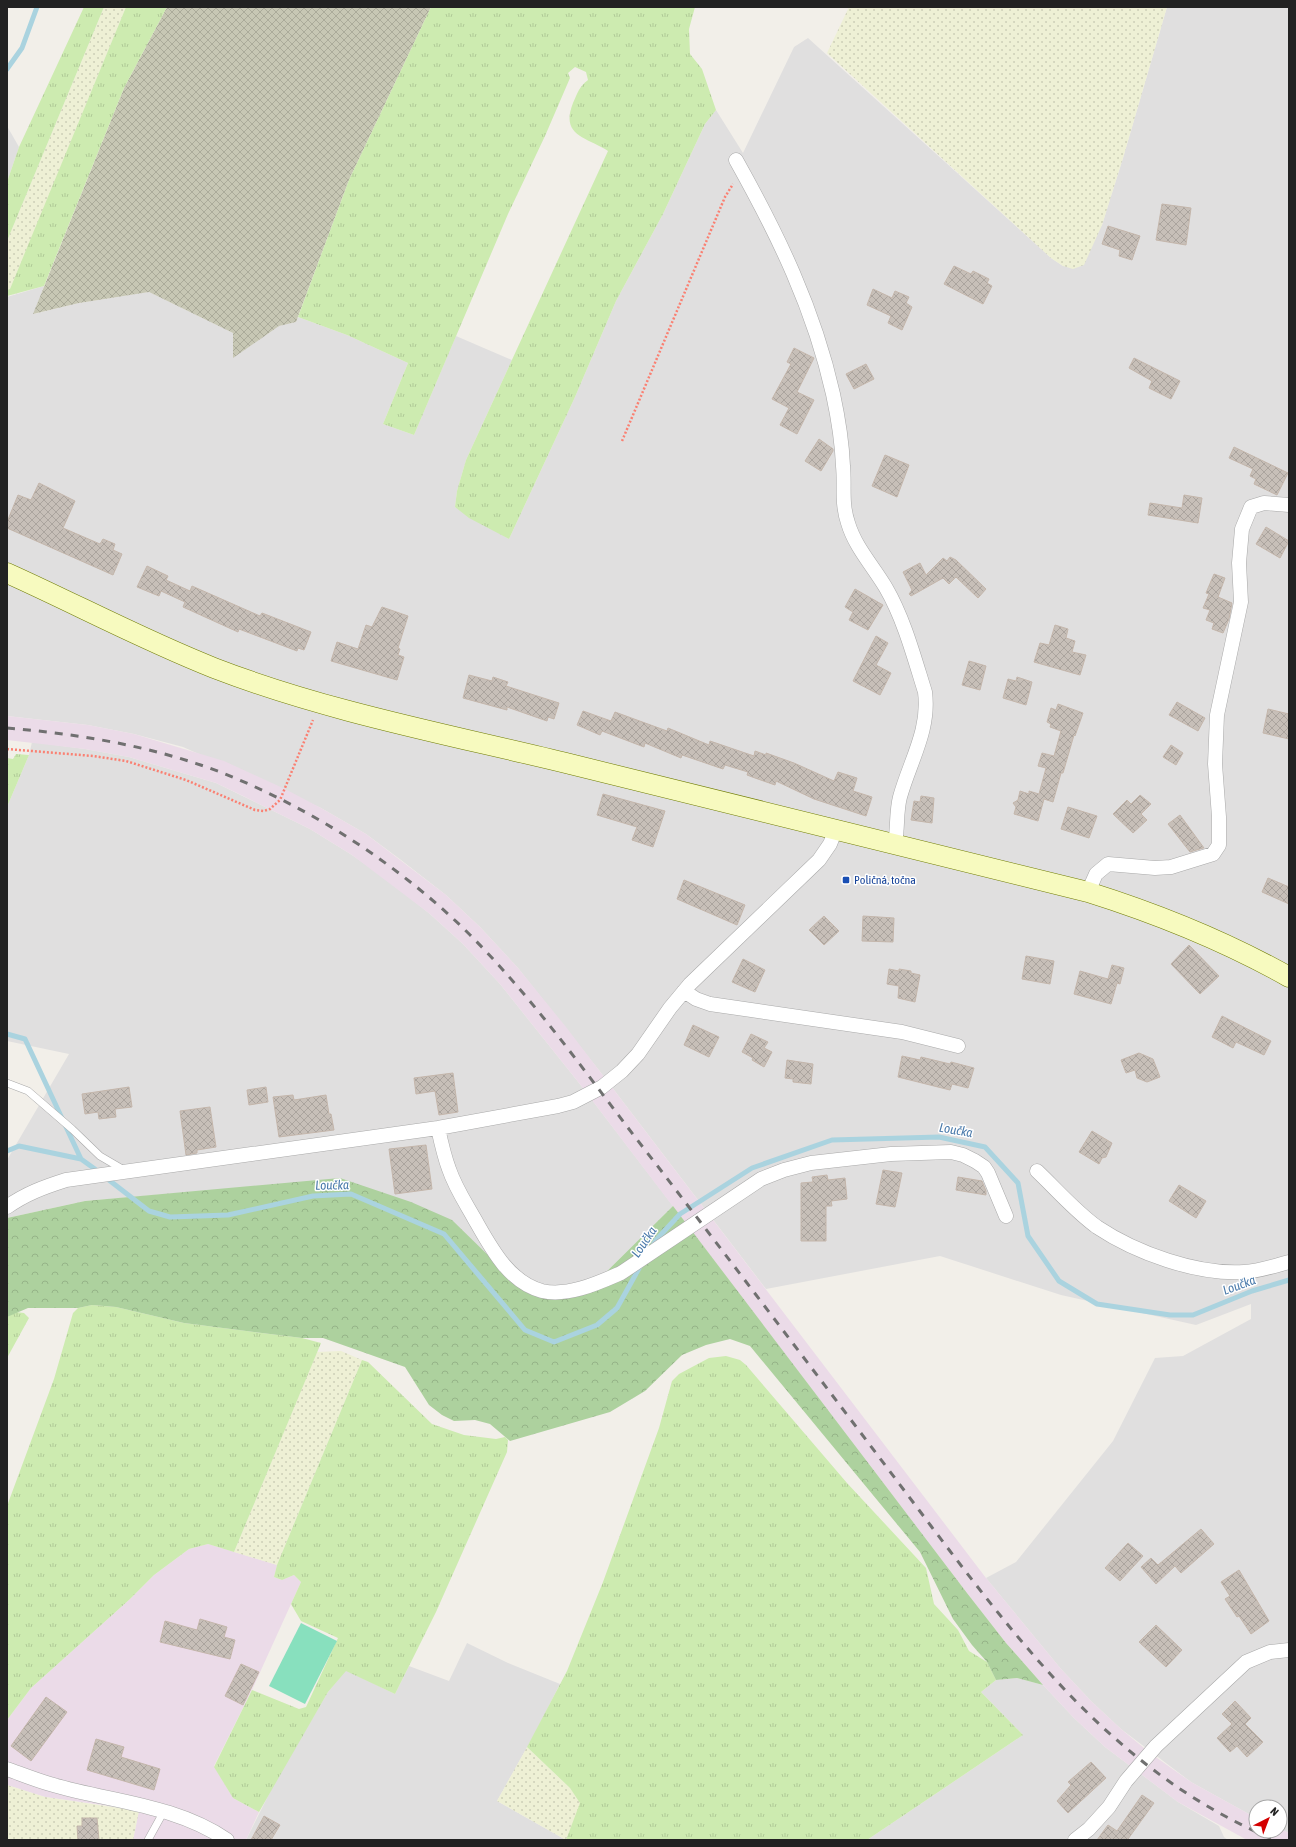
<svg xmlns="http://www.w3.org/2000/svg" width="1296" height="1847" font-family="'Asap Condensed',sans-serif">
  <defs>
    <pattern id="construction-cross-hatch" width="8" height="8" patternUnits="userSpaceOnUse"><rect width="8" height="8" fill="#c7c7b4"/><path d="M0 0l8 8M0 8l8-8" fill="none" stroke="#abab9a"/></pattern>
    <pattern id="farmland-dots" width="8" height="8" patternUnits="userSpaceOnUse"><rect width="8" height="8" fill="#eef0d5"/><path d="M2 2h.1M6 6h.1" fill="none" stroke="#ccceb7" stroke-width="1.8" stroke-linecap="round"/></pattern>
    <pattern id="grass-tufts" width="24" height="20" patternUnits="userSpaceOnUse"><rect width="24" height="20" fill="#cdebb0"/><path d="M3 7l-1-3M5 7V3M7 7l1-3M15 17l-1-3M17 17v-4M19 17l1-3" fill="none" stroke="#b0c997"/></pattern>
    <pattern id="forest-crowns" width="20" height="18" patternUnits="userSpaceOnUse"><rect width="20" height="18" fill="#add19e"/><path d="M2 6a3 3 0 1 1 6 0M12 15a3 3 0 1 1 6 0" fill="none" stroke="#95b388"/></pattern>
    <pattern id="building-cross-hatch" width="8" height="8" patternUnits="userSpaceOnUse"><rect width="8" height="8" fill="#c7bfb8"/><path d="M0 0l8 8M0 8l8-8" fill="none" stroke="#aba49e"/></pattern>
  </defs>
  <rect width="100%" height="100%" fill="#f2efe9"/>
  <path fill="#e0dfdf" d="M1167 7H1289V1833L1280 1829V1807H1256V1818L1191 1782 1121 1729 1091 1701 1061 1669 986 1578 1016 1562 1113 1441 1155 1358 1183 1356 1251 1319V1304L1196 1325 1061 1295 940 1256 766 1289 598 1069 518 968 480 927 446 895 401 860 366 834 321 808 183 747 134 734 88 725 7 716V297L44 286 34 314 79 303 149 292 233 333 234 357 279 326 296 322 298 317 347 335 408 363 383 424 414 435 456 336 512 360 466 460 457 491 455 507 509 539 575 397 616 301 663 214 705 124 716 110 743 153 794 47 808 38 1051 258 1063 266 1102 225 1123 158Z
    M7 126 19 147 7 182Z
    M32 742 85 749 129 757 216 783 310 829 352 855 386 879 430 914 463 944 500 984 579 1083 673 1206 592 1286 551 1299 340 1179 85 1201 7 1218V1160L69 1054 7 1041V807L29 755Z
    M467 1643 508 1663 560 1684 534 1735 497 1801 566 1840H246L276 1780 328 1692 346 1670 395 1694 409 1666 449 1681Z
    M1017 1678 1043 1685 1074 1718 1105 1747 1178 1802 1219 1826 1224 1837 1228 1840H867L1023 1735 981 1692 996 1680Z"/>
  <path fill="#ebdbe8" d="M7 716 88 725 134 734 224 761 285 789 321 808 366 834 446 895 480 927 518 968 566 1027 986 1578 1061 1669 1091 1701 1121 1729 1150 1753 1191 1782 1256 1818V1831H1280V1829L1289 1833V1840H1247L1178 1802 1105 1747 1074 1718 1043 1685 1006 1643 967 1593 579 1083 500 984 463 944 430 914 352 855 310 829 239 794 216 783 129 757 85 749 7 740Z
    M208 1544 277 1565 274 1577 282 1580 294 1575 301 1582 252 1690 214 1766 233 1798 259 1812 246 1840H133L139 1810 45 1797 7 1785V1720L31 1688 130 1599 154 1575 189 1549Z"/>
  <path fill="url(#construction-cross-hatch)" d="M167 7H431L349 180 296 322 279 326 233 358V333L149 292 79 303 33 314 124 88Z"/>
  <path fill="url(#farmland-dots)" d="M104 7H126L34 232 10 289 7 290V241Z
    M849 7H1167L1123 158 1102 225 1084 265 1073 269 1063 266 1051 258 827 53Z
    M341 1351 362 1360 277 1565 234 1552 317 1352Z
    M527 1747 570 1788 581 1803 566 1840 497 1801Z
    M7 1785 45 1797 139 1811 133 1840H7Z"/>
  <path fill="url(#grass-tufts)" d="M84 7H104L7 241V182L19 147Z
    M126 7H167L124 88 44 286 7 296V290L10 289Z
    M431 7H695L689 29 690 54 702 69 716 110 705 124 663 214 616 301 575 397 509 539 469 518 455 507 457 491 466 460 608 151C586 137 560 136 573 103 578 92 579 87 588 80L586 72 575 67 568 73 570 78 545 136 508 214 414 435 383 424 408 363 347 335 298 317 349 180Z
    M16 754 29 755 7 807V758L13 759Z
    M92 1305 116 1307 184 1323 302 1338 321 1343 234 1552 208 1544 189 1549 154 1575 130 1599 31 1688 7 1720V1506L54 1379 73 1313 78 1308Z
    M16 1312 24 1313 29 1318 7 1358V1317Z
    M726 1356 740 1360 746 1365 847 1483 926 1568 934 1604 958 1630 969 1651 987 1662 996 1680 981 1692 1023 1735 867 1840H566L580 1803 570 1788 527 1747 567 1671 603 1582 659 1428 672 1381 679 1374 709 1358Z
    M362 1360 368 1362 432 1424 464 1435 496 1439 505 1437 508 1440 507 1452 436 1612 395 1694 346 1671 328 1692 259 1812 233 1798 214 1767 252 1690 299 1709 306 1707 338 1638 301 1621 291 1604 301 1582 294 1575 282 1580 274 1577 277 1565Z"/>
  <path fill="url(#forest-crowns)" d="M340 1178 411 1202 452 1220 493 1260 522 1287 592 1286 673 1206 967 1593 1006 1643 1043 1685 1017 1678 996 1680 987 1662 972 1645 953 1619 920 1552 750 1346 730 1339 706 1345 682 1355 645 1391 610 1412 510 1441 490 1424 475 1420 454 1421 442 1415 429 1405 405 1367 323 1338H302L184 1323 116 1307 92 1305 78 1308H28L7 1317V1218L85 1201Z"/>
  <path fill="#88e0be" d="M301 1623 337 1641 305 1704 269 1686Z"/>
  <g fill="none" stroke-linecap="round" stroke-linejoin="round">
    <path stroke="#aad3df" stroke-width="5" d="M7 69 22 48 37 7
      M7 1034 25 1039 81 1159
      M7 1151 19 1146 81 1159 99 1172
      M105 1177 149 1211 170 1217 228 1215 313 1196 351 1194 444 1234 525 1330 554 1342 597 1325 617 1308 642 1263
      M651 1248 656 1240 680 1214 752 1168 832 1140 939 1137 985 1147 1018 1183 1028 1236 1059 1281 1097 1304 1170 1315H1193L1252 1291 1289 1280"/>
  </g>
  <path fill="url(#building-cross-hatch)" stroke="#c4b6ab" d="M1162 204 1191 208 1186 245 1156 240Z
    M1108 226 1140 236 1132 260 1119 256 1120 250 1102 244Z
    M954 266 971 274 973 271 989 279 987 283 992 286 983 304 944 284Z
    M873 289 892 298 895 291 909 297 906 303 912 307 902 330 888 323 891 316 867 305Z
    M794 348 814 358 797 392 814 400 797 434 780 425 789 408 772 399 791 364 787 362Z
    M1134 358 1180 381 1171 399 1149 388 1152 381 1129 368Z
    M866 364 874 379 854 389 846 374Z
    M819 439 833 449V451L821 471 805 461Z
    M1234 447 1288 473 1277 495 1254 484 1256 479 1250 476 1253 469 1229 458Z
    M885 455 909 465 897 497 872 486Z
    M39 483 75 501 63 528 100 544 103 539 115 544 113 550 122 554 113 575 7 528V522L18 495 31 500Z
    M1184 495 1202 498 1198 523 1148 515 1150 503 1182 508Z
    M1266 527 1289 541 1280 558 1256 544Z
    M950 557 956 560 986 589 978 598 956 577 949 584 943 578 911 596 909 594 912 590 903 572 920 563 926 575 943 558 947 561Z
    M147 566 168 576 166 580 190 591 192 586 260 616 262 613 311 632 304 650 298 648 297 651 239 629 238 632 183 607 185 602 161 591 159 596 137 587Z
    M1214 574 1225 578 1218 597 1232 603 1229 619 1223 633 1212 629 1214 623 1206 620 1210 610 1203 608 1209 594 1206 593Z
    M855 589 883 605 868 630 849 620 853 612 845 607Z
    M382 607 408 616 398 648 400 649 398 655 404 657 397 680 331 661 337 642 358 649 366 625 372 627Z
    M1055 625 1068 629 1066 638 1075 641 1072 652 1086 655 1080 675 1034 662 1040 643 1049 645Z
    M876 636 888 643 876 665 891 673 880 695 853 681Z
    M969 661 986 666 980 690 962 685Z
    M469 675 492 681 493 677 508 682 506 686 559 703 554 719 548 717 547 721 507 707V710L463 698Z
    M1017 677 1032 682 1026 705 1003 698 1008 679 1016 681Z
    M1177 702 1205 718 1198 731 1169 715Z
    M1058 704 1083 713 1075 736 1074 735 1063 773H1061L1053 802 1044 799 1038 821 1014 814 1016 807 1013 803 1018 800 1020 791 1029 794V791L1039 794 1046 768 1038 766 1042 753 1054 756 1061 731 1050 727 1051 724 1047 722 1051 708 1056 710Z
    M1268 709 1289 714V739L1263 733Z
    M583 711 611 721 615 712 667 731 668 728 709 745 710 741 754 756 755 751 766 755V753L794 763 834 781 838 772 857 778 853 791 872 797 866 816 814 799 776 781 775 785 755 778 747 775 748 772 725 765 723 769 682 755 681 758 645 743 644 747 602 731 600 735 577 725Z
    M1171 745 1183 753 1176 765 1163 757Z
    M603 794 665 811 653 847 632 840 637 827 597 815Z
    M1140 795 1151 804 1141 814 1147 820 1133 833 1113 814 1127 800 1131 804Z
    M921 796 934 798 932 823 911 820 914 801 920 802Z
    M1068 807 1097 816 1089 838 1061 829Z
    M1180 815 1204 848H1203L1190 852 1168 824Z
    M1268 878 1289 887V904L1262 892Z
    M684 880 745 905 737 925 677 899Z
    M824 916 839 931 824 945 809 930Z
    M863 916 894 918 893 942 862 941Z
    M1189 945 1219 976 1200 994 1171 964Z
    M1026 956 1054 961 1050 984 1022 979Z
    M743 959 765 970 755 992 732 982Z
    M1112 965 1124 968 1120 984 1117 983 1111 1004 1074 994 1080 971 1108 979Z
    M889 969 899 971V969L911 971V973L920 975 915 1002 898 998 899 986 887 984Z
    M1222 1016 1271 1041 1264 1055 1236 1042 1233 1048 1212 1037Z
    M693 1025 719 1037 709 1057 684 1045Z
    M751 1034 768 1042 764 1048 772 1052 764 1067 752 1060 753 1058 742 1052Z
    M1139 1053 1153 1059 1160 1077 1147 1082 1137 1078 1135 1070 1126 1073 1121 1060Z
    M902 1056 920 1060 921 1057 950 1064 951 1062 974 1068 968 1088 952 1084 950 1090 898 1077Z
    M787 1060 813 1064 811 1084 793 1082V1079L785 1078Z
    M453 1073 458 1112 439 1115 435 1091 416 1094 414 1078Z
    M129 1087 132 1107 115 1109 116 1117 99 1119 98 1112 85 1114 82 1094Z
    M266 1087 268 1102 249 1105 247 1090Z
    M293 1095 294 1100 326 1095 329 1114H331L334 1130 279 1137 273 1097Z
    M210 1107 216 1147 197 1150V1153L186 1155 180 1111Z
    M1092 1131 1112 1143 1106 1157 1102 1158 1099 1164 1079 1152Z
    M426 1145 432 1189 395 1194 389 1149Z
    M883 1170 902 1173 895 1207 876 1204Z
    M827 1175 828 1180 845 1178 847 1199 831 1201 832 1206H826V1241H801V1183L813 1182 812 1177Z
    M958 1177 982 1181 986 1191V1195L956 1190Z
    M1179 1185 1206 1201 1196 1218 1169 1201Z
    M1201 1529 1214 1544 1181 1573 1175 1566 1156 1584 1141 1567 1151 1558 1158 1565Z
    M1128 1543 1143 1556 1120 1581 1105 1568Z
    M1239 1570 1269 1621 1251 1634 1239 1616 1237 1617 1225 1599 1230 1596 1221 1582Z
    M200 1619 227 1627 224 1637 235 1640 230 1659 160 1642 165 1621 197 1630Z
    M1156 1625 1182 1650 1166 1667 1139 1642Z
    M241 1664 259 1672 243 1705 225 1696Z
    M46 1697 67 1712 31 1761 11 1746Z
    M1235 1701 1251 1718 1245 1724 1263 1742 1247 1757 1237 1746 1230 1752 1217 1738 1232 1724 1222 1714Z
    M96 1739 124 1747 121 1757 160 1769 154 1790 87 1770Z
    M1091 1762 1106 1778 1068 1813 1057 1801 1071 1785 1068 1782Z
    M1142 1795 1154 1803 1128 1839 1130 1840H1097L1108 1825 1117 1831Z
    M264 1816 280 1825 271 1840H251Z
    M82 1818H97L99 1840H78L77 1826H82Z"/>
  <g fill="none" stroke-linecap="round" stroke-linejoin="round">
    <g stroke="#a9a9a9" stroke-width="8">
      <path id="service" d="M7 1083 28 1091 72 1129 100 1156 124 1170
        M148 1840 164 1811"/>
    </g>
    <g stroke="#a9a9a9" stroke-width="15">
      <path id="minor" d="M736 160C778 235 814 309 833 394 838 417 842 442 843 466 845 486 841 502 848 523 855 547 873 566 886 588 904 619 914 657 925 692 930 730 910 761 900 797 896 812 898 828 895 843
        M1088 892 1096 874 1108 864 1155 868 1171 867 1213 854 1219 845V817L1215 764 1217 715 1241 602 1239 563 1242 529 1251 507 1264 503 1289 505
        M684 991 696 999 710 1004 902 1032 958 1046
        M438 1128C441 1142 444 1156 449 1169 455 1187 465 1202 474 1218 490 1246 508 1282 542 1291 568 1297 598 1283 621 1273L761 1179 784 1170 811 1163 891 1154 951 1152 963 1155 975 1161 984 1167 988 1173 1006 1216
        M1037 1171C1056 1189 1075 1211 1097 1227 1136 1253 1197 1275 1244 1272 1259 1271 1274 1266 1289 1262
        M7 1207C25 1194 44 1187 66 1180L438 1128 558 1106 573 1102 602 1087 622 1071 638 1054 670 1008 690 984 819 860 830 844 836 829
        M7 1769C21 1774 36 1780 50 1784 110 1802 174 1804 227 1840
        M1075 1840 1089 1829 1109 1807 1126 1781 1156 1746 1246 1662 1270 1652 1289 1650"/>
    </g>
    <g stroke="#707d05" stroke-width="21">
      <path id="secondary" d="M7 573C76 604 143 640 214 668 328 712 451 735 570 764 743 806 916 848 1088 892 1158 914 1225 941 1289 977"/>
    </g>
    <path stroke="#fa8072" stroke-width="2.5" stroke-dasharray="2 2" stroke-linecap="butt" d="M622 441 725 197 733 184
      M7 749 93 756 126 761 186 780 255 810 264 811 270 809 280 800 313 720"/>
    <use href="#service" stroke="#fff" stroke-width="7"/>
    <use href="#minor" stroke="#fff" stroke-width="14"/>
    <use href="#secondary" stroke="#f7fabf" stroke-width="20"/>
    <path stroke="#707070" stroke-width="3" stroke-dasharray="8 8" stroke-linecap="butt" d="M7 728C79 734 152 746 220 772 309 807 393 861 462 927 535 998 593 1084 656 1164 748 1284 840 1405 931 1526 1028 1654 1121 1776 1275 1840"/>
  </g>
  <rect fill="#1a4fb4" stroke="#fff" stroke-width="1.5" x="842" y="876" width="8" height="8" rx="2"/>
  <g text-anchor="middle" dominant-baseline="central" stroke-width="3" stroke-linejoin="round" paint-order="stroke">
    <g font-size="12" fill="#164399" stroke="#fff" text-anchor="start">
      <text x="854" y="880">Poličná, točna</text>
    </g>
    <g font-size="13" font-style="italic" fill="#4a7aab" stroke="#fff">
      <text transform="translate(956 1130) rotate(10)">Loučka</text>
      <text transform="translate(332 1185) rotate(-1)">Loučka</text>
      <text transform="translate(644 1242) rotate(-56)">Loučka</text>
      <text transform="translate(1239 1285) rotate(-20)">Loučka</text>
    </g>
  </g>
  <rect width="1296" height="1847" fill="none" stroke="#222222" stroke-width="16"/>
  <g transform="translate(1268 1819) rotate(42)"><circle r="19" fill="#ffffff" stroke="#a7a7a7"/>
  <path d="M0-3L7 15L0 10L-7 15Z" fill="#d40000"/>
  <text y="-6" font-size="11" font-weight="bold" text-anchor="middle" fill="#222222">N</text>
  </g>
</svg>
